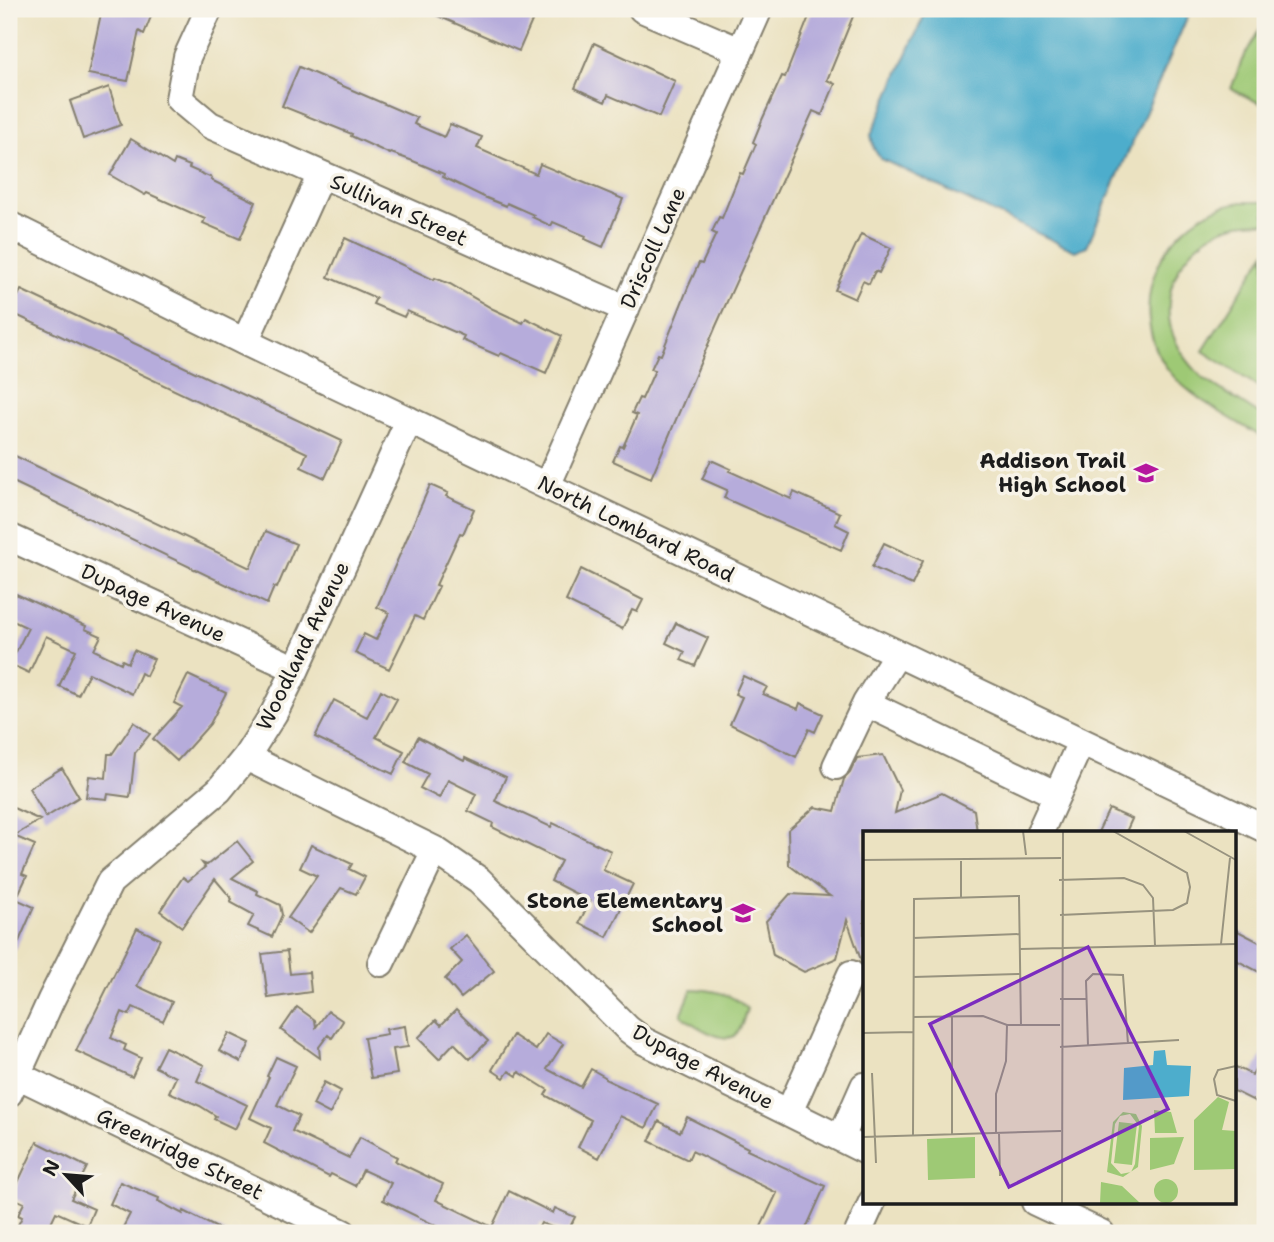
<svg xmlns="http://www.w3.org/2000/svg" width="1274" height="1242" font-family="'Shantell Sans',sans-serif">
  <rect width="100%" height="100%" fill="#f7f3e8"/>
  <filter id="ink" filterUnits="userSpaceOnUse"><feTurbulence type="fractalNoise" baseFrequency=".0143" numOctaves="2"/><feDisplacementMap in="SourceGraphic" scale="14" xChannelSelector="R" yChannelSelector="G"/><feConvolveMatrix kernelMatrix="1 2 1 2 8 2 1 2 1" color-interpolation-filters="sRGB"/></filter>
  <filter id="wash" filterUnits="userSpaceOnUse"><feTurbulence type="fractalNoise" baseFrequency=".00686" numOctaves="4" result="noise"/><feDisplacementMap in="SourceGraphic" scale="28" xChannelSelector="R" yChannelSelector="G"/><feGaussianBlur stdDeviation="1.57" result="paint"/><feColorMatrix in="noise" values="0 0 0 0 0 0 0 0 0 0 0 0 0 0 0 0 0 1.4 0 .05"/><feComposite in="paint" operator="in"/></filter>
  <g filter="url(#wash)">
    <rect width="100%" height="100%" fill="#ebe2c1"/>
    <path fill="#9ec975" stroke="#5d7248" stroke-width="2" d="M1265 20V106L1231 89 1242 60Z
      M1242 202H1265V223C1206 216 1157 272 1171 329 1177 349 1189 364 1203 378L1265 418V439C1235 420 1191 399 1169 371 1120 306 1164 212 1242 202Z
      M1265 253V391L1203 351Z
      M692 989C712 990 733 993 747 1009 744 1016 742 1029 736 1035 723 1045 692 1024 681 1015Z"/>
    <path fill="#4dadcc" stroke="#346474" stroke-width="2" d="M927 9H1191L1087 246 1075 251 881 159 874 149 871 135Z"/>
    <g id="blocks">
      <path fill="#b6acdb" d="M102 9H154L144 34 139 31 128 81 88 74Z
        M422 9H524L535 14 519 51Z
        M812 9H856L827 80 835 84 822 115 813 111 716 326 651 478 613 461 620 446 623 447 637 415 632 413 639 398 642 399 655 370 651 369 658 354 661 355 689 285 699 263 702 264 716 234 712 232 719 217 722 218 740 173 743 174 756 144 753 142 762 120 782 76 785 77Z
        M594 43 675 81 659 117 608 95 605 102 575 88Z
        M299 67 417 118 414 124 444 137 450 124 482 137 477 148 536 174 540 164 623 199 603 247 585 239 586 236 553 222 551 226 532 217 534 215 507 203 506 206 484 197 443 177 444 174 413 161 391 153 390 154 351 136 352 134 282 106Z
        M109 87 121 125 83 139 70 101Z
        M131 139 173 165 175 160 190 166 189 168 212 178 211 180 256 202 240 239 203 223 205 219 147 193 145 195 110 175Z
        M861 234 891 248 879 273 875 271 869 284 863 281 855 299 835 290Z
        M345 238 434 280 435 278 450 284 493 309 523 323 526 318 562 336 546 373 501 353 499 356 462 340 464 336 407 311 404 317 373 304 376 298 328 277Z
        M21 290 342 441 325 478 301 467 307 453 10 312Z
        M9 453 250 568 266 531 296 544 277 588 274 587 267 604 9 480Z
        M711 460 731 469 729 471 791 499 794 492 840 513 835 524 849 531 841 550 724 498 727 490 702 479Z
        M430 485 448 493 446 496 474 509 463 534 460 533 436 585 439 586 423 620 415 616 389 669 355 653 364 634 376 640 389 613 377 607Z
        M884 543 923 561 912 585 872 567Z
        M581 569 643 600 637 612 632 610 622 629 566 601Z
        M16 594 86 626 85 629 101 636 94 650 121 663 122 660 128 663 134 650 154 659 146 676 141 673 132 694 89 673 78 695 59 686 76 650 46 636 29 673 10 664 28 628 9 619V609Z
        M676 623 708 638 695 666 681 660 685 652 666 643Z
        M188 675 226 693 210 724 177 761 153 739 182 707 174 703Z
        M743 676 767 687 763 694 798 709 800 703 823 714 815 732 809 729 796 757 730 724 742 697 735 694Z
        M381 690 397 699 376 737 404 751 393 774 315 737 334 700 367 717Z
        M134 722 150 734 135 753 130 797 108 794 107 799 86 797 89 776 106 778 108 754H112Z
        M418 737 464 761 465 758 506 777 495 801 551 827 553 823 611 851 603 870 633 884 607 937 579 923 590 901 551 881 561 861 492 827 493 823 468 811 476 794 448 780 439 798 420 788 428 774 405 762Z
        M883 755 900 790 895 813 942 793 974 810 977 832H864V963H862L847 920 837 958 804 972 773 955 766 921 790 894 830 896 789 865 788 830 815 807 835 811 844 779 850 773 857 758Z
        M62 768 79 797 46 817 29 788Z
        M9 806 40 820 14 836 35 845 22 874 27 876 16 899 34 907 9 964Z
        M1109 809 1132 819 1126 832H1098Z
        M237 841 253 861 232 878 258 891 257 894 280 905 282 915 272 937 248 926 254 915 230 902 232 899 215 879 182 927 160 911 183 877 188 881 205 867 202 863 207 865Z
        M311 845 352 864 349 869 365 877 356 894 341 888 309 933 288 918 317 876 300 868Z
        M137 928 160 939 137 986 172 1002 163 1021 133 1007 129 1015 122 1012 111 1038 126 1045 124 1050 141 1058 132 1077 76 1051Z
        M1234 929 1265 945V975L1234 959Z
        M466 935 494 971 461 998 445 979 462 962 450 949Z
        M287 951 290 974 309 972 311 992 268 998 262 954Z
        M297 1007 315 1020 316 1027 328 1011 343 1021 332 1038 328 1035 319 1047 320 1058 281 1030Z
        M456 1010 488 1041 470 1059 454 1043 439 1059 418 1038 436 1020 441 1025Z
        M405 1026 408 1047 393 1049 397 1074 371 1078 364 1038 387 1034 386 1029Z
        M229 1033 250 1043 241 1062 219 1051Z
        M546 1034 563 1044 547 1069 581 1087 591 1069 605 1077V1079L658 1104 646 1128 620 1116 599 1158 578 1147 591 1120 545 1095 548 1090 519 1072 517 1076 509 1071 504 1078 492 1070 513 1035 536 1050Z
        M165 1047 204 1065 197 1081 247 1105 235 1129 214 1119 216 1116 200 1106 169 1092 176 1077 155 1067Z
        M1265 1050V1088L1258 1103 1234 1091V1066L1252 1075Z
        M276 1057 296 1066 277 1105 299 1116 292 1131 349 1158 360 1137 397 1157 395 1161 443 1184 436 1200 492 1227 509 1191 553 1213 555 1208 575 1217 567 1233 541 1223 536 1233H451L383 1200 391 1183 363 1170 355 1186 331 1174 329 1177 264 1143 271 1128 250 1118 269 1077 267 1076Z
        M324 1082 341 1091 330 1114 313 1105Z
        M687 1117 748 1148 747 1150 825 1186 804 1233H758L777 1193 692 1151 688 1160 649 1141 659 1121 680 1132Z
        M37 1142 87 1167 71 1199 94 1209 87 1226 56 1212 46 1233H31L17 1227 22 1217 18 1215 24 1203 11 1197Z
        M120 1182 159 1198 158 1201 183 1214 184 1211 227 1233H120L130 1214 110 1204Z"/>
    </g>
  </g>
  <g filter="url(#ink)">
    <use href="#blocks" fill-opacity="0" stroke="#847f6e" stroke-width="2"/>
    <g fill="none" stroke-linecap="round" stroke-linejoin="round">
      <g stroke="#847f6e" stroke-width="30">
        <path id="minor" d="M209 9 187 57 179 99 210 125 626 309
          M642 9 740 51
          M9 225 245 342 1265 829
          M245 342 320 176
          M547 486 759 9
          M9 537 296 669
          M866 703 1057 795
          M246 757 435 850 479 880 628 1029 644 1041 864 1150
          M836 766 866 703 897 654
          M1040 832 1081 742
          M381 963 435 850
          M17 1075 343 1233
          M9 1093 51 1000 110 882 219 790 246 757 274 713 296 669 409 420
          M789 1112 851 974
          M841 1138 864 1086
          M1035 1202 1101 1233
          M858 1233 872 1202"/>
      </g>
      <use href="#minor" stroke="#fff" stroke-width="26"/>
    </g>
  </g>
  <defs>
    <g id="school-bare" transform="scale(1.89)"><path d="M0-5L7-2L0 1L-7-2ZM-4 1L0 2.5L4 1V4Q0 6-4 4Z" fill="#b5179e" stroke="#f7f3e8" stroke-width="2.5" paint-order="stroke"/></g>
  </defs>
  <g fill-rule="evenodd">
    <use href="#school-bare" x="1146" y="473"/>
    <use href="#school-bare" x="743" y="913"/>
  </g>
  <g text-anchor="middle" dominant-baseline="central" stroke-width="7" stroke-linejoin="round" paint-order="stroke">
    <g font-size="21" fill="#1c1c1c" stroke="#f7f3e8">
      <text transform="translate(399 210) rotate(24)">Sullivan Street</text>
      <text transform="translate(653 248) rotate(-66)">Driscoll Lane</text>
      <text transform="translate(636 529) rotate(26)">North Lombard Road</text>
      <text transform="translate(153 603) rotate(25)">Dupage Avenue</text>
      <text transform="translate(303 646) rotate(-64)">Woodland Avenue</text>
      <text transform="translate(703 1067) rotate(28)">Dupage Avenue</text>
      <text transform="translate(180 1154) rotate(26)">Greenridge Street</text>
    </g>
    <g font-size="21" font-weight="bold" fill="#1c1c1c" stroke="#f7f3e8" text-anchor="end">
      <text x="1126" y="461">Addison Trail<tspan x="1126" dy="24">High School</tspan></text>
      <text x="723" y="901">Stone Elementary<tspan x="723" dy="24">School</tspan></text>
    </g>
  </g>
  <g transform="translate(863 831)">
    <rect width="373" height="373" fill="#ebe2c1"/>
    <path d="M355 266 366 271 359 299 373 300V338L331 339V289ZM291 279 308 281 314 302H292ZM260 281 273 283 279 295 275 336 260 346 244 341 250 291ZM267 283 276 295 272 333 268 341 258 343 248 332 252 293 257 285ZM256 291 274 293 269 334 251 332ZM112 306V347L65 349 64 308ZM321 306 311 333 287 339V307ZM291 360a12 12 0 1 1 24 0a12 12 0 1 1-24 0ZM238 351 259 355 277 372H237Z" fill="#9ec975" fill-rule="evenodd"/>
    <path d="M302 219 304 234 328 235 326 265 260 269 261 237 290 234 291 220Z" fill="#4dadcc"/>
    <path fill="none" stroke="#98937f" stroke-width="2" d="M160 0 163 24M321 0 373 29M0 29 198 27M98 30V66M196 49 261 47 280 54 290 67 292 115M197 84 310 79 324 72 327 56 324 42 250 0M50 107 157 103M358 113 367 27M157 118 373 113M50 146 157 143M197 168H223M89 185V303M50 186 120 185 144 194H197M0 202 50 201M225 215 223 150 230 143 260 144 265 213M197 216 316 209M373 235 355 239 351 248 354 264 373 270M9 242 13 332M133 302V263L143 230 144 194M136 302 137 345M50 305 51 68 156 65 158 195M0 306 198 300M199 372 200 0"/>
    <path fill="#7b2cbf" fill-opacity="0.15" stroke="#7b2cbf" stroke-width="3.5" d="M225 116 305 278 146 356 67 193Z"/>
    <rect width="373" height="373" fill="none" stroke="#1c1c1c" stroke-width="3.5"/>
  </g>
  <rect width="1274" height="1242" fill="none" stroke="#f7f3e8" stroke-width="35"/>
  <g transform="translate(66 1175) rotate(296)" stroke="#f7f3e8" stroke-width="5" paint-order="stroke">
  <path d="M0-5L12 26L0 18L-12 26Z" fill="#1c1c1c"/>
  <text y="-10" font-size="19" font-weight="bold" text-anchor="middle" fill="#1c1c1c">N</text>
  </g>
</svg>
